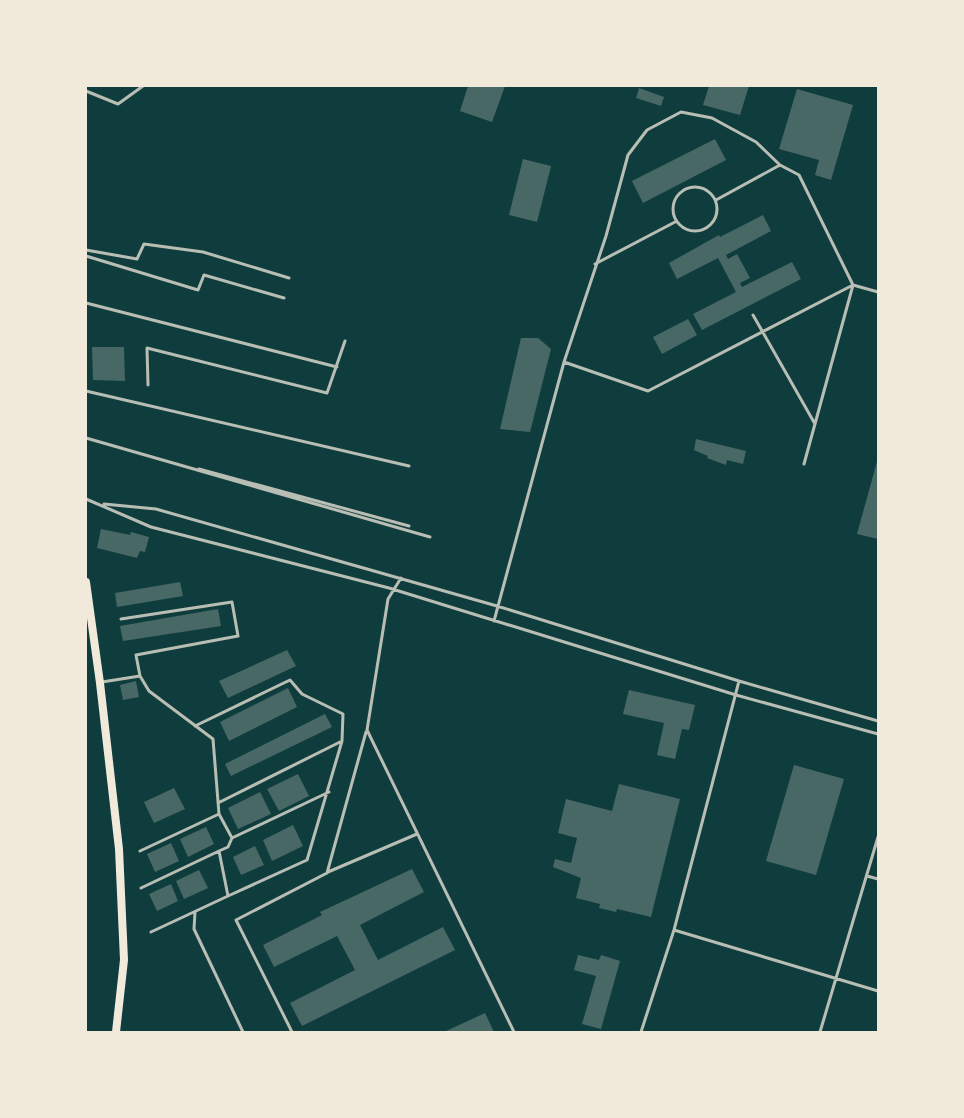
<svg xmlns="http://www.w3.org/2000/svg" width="964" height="1118" font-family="Overpass,sans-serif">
  <rect width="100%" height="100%" fill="#0f3d3e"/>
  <path fill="#486865" d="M468 86H505L492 122 460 111Z
    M709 86H749L740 115 703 105Z
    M639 88 664 97 661 106 636 98Z
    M797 89 853 105 831 180 815 175 819 160 779 149Z
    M715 139 726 160 643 203 632 181Z
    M523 159 551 166 537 222 509 215Z
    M763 215 771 231 726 255 728 259 737 254 750 278 740 283 742 287 792 262 801 279 702 330 693 314 736 292 718 258 677 279 669 263 719 235 720 237Z
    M688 319 697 335 662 354 653 337Z
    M521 338H538L551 349 530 432 500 429Z
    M92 347H124L125 381 93 380Z
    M696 439 746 451 743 464 727 460 726 465 707 458 708 456 694 450Z
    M878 458V539L857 534Z
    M101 529 130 535 131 532 149 537 145 552 140 551 137 558 97 548Z
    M180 582 183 596 117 607 115 593Z
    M218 609 221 626 123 641 120 626Z
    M287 650 296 666 228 698 219 681Z
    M136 681 139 697 123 700 120 685Z
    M288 688 297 707 229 741 220 722Z
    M629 690 695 705 689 730 682 729 675 759 657 755 664 723 623 714Z
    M325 714 332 727 231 776 225 764Z
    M794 765 844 779 816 875 766 861Z
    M298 774 309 796 279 811 267 789Z
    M619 784 680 799 651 917 617 909 616 912 599 908 600 904 576 898 581 878 553 867 555 859 571 863 577 838 558 833 566 799 612 811Z
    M174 788 185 809 154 823 144 802Z
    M260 792 271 814 238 829 228 808Z
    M293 825 303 846 272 861 263 840Z
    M206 827 214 844 188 857 180 839Z
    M171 843 179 861 155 872 147 854Z
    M255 846 264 865 241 875 233 857Z
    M412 869 424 892 360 925 378 960 443 927 455 950 302 1026 290 1003 355 970 337 936 274 967 263 945 322 915 320 912Z
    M199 870 208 888 184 899 176 881Z
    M171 884 178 901 157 911 149 894Z
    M578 955 599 960 601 955 620 961 601 1029 582 1024 596 976 574 970Z
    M485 1013 494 1032H444Z"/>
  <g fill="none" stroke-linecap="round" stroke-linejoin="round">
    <path stroke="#b8beb3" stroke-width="3" d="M86 91 118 104 143 86
      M673 209a22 22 0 1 1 44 0a22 22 0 1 1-44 0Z
      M716 200 780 165
      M86 250 137 259 144 244 203 252 289 278
      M86 256 198 290 204 275 284 298
      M595 264 675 222
      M86 303 337 367
      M753 315 815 424
      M564 362 648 391 853 285 804 464
      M148 385 147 348 327 393 345 341
      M86 391 409 466
      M86 438 430 537
      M199 469 409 526
      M86 499 151 527 389 588 736 695 878 734
      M104 504 156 509 497 606 739 681 878 721
      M401 578 388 599 367 730 514 1032
      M121 619 232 602 238 636 136 655 140 676
      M494 621 564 362 606 236 628 155 647 130 681 112 712 118 756 142 780 165 799 175 853 285 878 292
      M102 682 140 676 149 691 213 739 219 814 140 851
      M195 726 290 680 302 694 343 714 342 741 218 803
      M329 792 232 838 228 847 219 851 228 896 307 860 342 741
      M219 814 232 838
      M328 872 417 834
      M867 876 878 879
      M141 888 219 851
      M195 912 194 929 243 1032
      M674 930 878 991
      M151 932 228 896
      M292 1032 236 920 327 873 366 732
      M641 1032 674 930 739 681
      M820 1032 878 837"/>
    <path stroke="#f1e9da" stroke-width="8" d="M86 582 100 683 119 849 124 960 116 1032"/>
  </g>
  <rect width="964" height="1118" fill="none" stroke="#f1e9da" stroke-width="174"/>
</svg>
